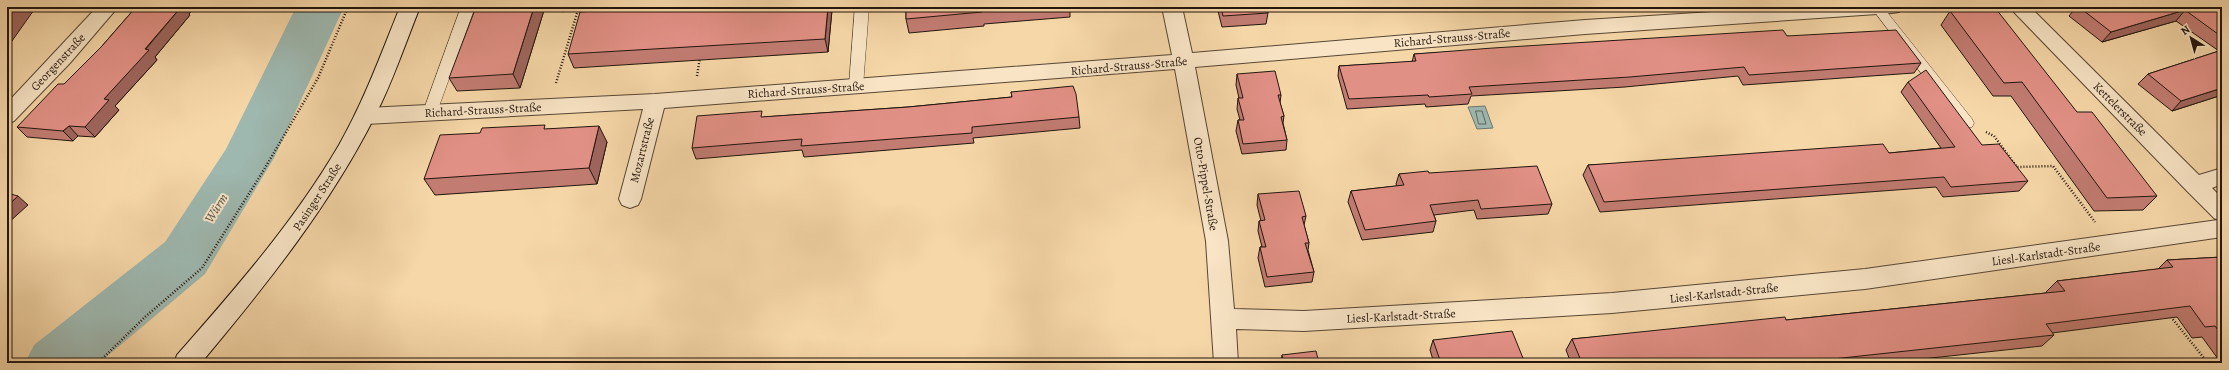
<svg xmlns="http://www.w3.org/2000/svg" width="2229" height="370" font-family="Alegreya,serif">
  <rect width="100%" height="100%" fill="#f6d7a8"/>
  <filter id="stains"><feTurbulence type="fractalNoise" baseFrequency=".005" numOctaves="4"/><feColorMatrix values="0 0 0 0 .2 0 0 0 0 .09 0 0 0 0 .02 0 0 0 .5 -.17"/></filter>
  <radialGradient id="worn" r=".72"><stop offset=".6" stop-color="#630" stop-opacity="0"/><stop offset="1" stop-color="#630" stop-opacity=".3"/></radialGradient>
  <path fill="#9eb8b0" stroke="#6c776f" d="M1485 106 1493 128 1477 129 1468 107Z"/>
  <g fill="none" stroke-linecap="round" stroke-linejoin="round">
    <path stroke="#60665e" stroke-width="1" d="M1476 111H1482L1486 124H1479Z"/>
    <path fill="#9eb8b0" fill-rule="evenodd" d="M296 7H344L274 158 205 274 99 363H25L34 345 165 242 226 149Z"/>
    <g stroke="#574634" stroke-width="1">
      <path id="service" d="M461 7H475L437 112 435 116H425L423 112Z
        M855 7H869L863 86 861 90H851L849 86Z
        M1871 7H1883L1972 119 1974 123 1972 127H1962Z"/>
    </g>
    <g stroke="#574634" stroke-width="2">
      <path id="minor" d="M1162 7H1182L1192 53 1585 20 1791 7H1902L1899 12 1892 13 1585 34 1195 67 1228 241 1234 309 1304 311 1612 293 1865 269 2218 220 2214 218 2187 191 2009 7H2030L2199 175 2222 168V184L2212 188 2222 198V237L1865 289 1612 313 1304 331 1236 329 1238 363H1214L1206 241 1175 69 664 108 641 199 638 205 630 208 622 205 619 199 643 109 366 124 359 121 356 116 359 111 366 108 655 94 1172 55Z"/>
    </g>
    <g stroke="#574634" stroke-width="2">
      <path id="tertiary" d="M97 7H118L70 63 14 121 7 124V103Z"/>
    </g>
    <g stroke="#22150d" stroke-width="2">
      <path id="secondary" d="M400 7H420C405 44 393 81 375 116 329 207 266 285 201 363H174L177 355C235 289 294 222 339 145 364 101 381 54 400 7Z"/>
    </g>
    <path stroke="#22150d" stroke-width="2.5" stroke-dasharray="1 2" stroke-linecap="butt" d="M562 11 630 7
      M697 76 700 57
      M556 83 578 10
      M1986 132 1994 136 2017 167 2053 166 2095 222
      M2171 317 2208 363
      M98 363 145 317 202 268 262 173 318 78 348 7"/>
    <use href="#service" fill="#f9e5c6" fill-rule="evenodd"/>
    <use href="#minor" fill="#f9e5c6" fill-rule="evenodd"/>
    <use href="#tertiary" fill="#f9e5c6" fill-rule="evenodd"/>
    <use href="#secondary" fill="#f9e5c6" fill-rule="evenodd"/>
  </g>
  <path fill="#c27c72" stroke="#22150d" d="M136 7H194L189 14 190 15 155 57 157 60 115 106 119 110 95 137 78 136 73 141 27 137 17 127 64 84 102 46Z
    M545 7 520 88 457 91 449 78Z
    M654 7H832V10L828 52 574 68 568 54Z
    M906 7H1070V17L984 24V26L909 33 906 19Z
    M1217 7H1266L1268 13 1266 24 1222 27Z
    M2076 7H2222V95L2172 111 2138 84 2148 74 2219 51 2176 21 2102 42 2069 16Z
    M1950 11 2077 112 2157 196 2143 210 2094 211 2011 96H1993L1941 25Z
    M1787 36 1921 63 1914 73 1743 85 1738 76 1625 87 1471 96 1468 104 1426 107 1425 104 1347 109 1338 76 1339 66 1412 62 1414 54Z
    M1237 74 1281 95 1280 103 1284 116 1283 123 1287 140 1286 150 1242 154 1236 131 1238 120H1240L1237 109 1238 98H1239L1236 85Z
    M1908 82 1982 145 2028 181 2019 191 1943 197 1936 187 1600 212 1583 175 1588 165 1889 153 1941 148 1901 92Z
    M1011 92 1079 117 1080 128 973 138 974 143 804 157 802 150 696 159 692 148 764 117 908 107 1012 97Z
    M547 129 607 142 597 184 435 195 424 179Z
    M1429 173 1552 204 1548 214 1477 219 1474 210 1434 215 1436 221 1433 232 1362 240 1348 202 1351 191 1397 186 1396 184 1399 174Z
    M1258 194 1306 216 1304 225 1309 243 1308 250 1314 272 1312 282 1265 287 1258 258 1260 247H1262L1258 231 1259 221H1261L1257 205Z
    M2222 257V363H2221L2202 337 2192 338 2177 317 2052 333 2054 335 2042 346 1885 363H1571L1566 350 1572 339 1786 320 2046 293V292L2057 281 2158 269 2167 260Z
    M1433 340 1525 363H1434L1430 350Z
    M1282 355 1319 363H1281Z"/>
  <path fill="#9e655d" stroke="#22150d" d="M10 7H36L7 48V11Z
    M181 7H194L189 14 190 15 155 57 157 60 115 106 119 110 95 137 85 127 104 99Z
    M534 7H545L520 88 513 74Z
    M828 7H832V10L828 52 825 39Z
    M2185 10 2176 21 2102 42 2111 32Z
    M2222 88V95L2172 111 2181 101Z
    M69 126 78 136 73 141 63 131Z
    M599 126 607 142 597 184 589 168Z
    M18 196 28 205 7 224V206Z"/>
  <path fill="#e19085" stroke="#22150d" d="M7 7H10L7 11Z
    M136 7H181L145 49 149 50 104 99 109 100 85 127 69 126 63 131 17 127 58 84H64L102 46Z
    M476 7H534L513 74 449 78Z
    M654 7H828L825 39 568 54 580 12Z
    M906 7H1015L982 10V12L906 19Z
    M1221 7H1266L1268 13 1223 16Z
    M2079 7H2222V37L2185 10 2111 32Z
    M1996 9 2077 112H2092L2157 196 2107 198 2022 82 2004 83 1950 11Z
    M1783 30 1787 36 1896 30 1921 63 1749 75 1744 67 1630 77 1469 87 1472 94 1429 97 1428 95 1349 99 1339 66 1416 61 1414 54 1493 48Z
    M2222 50V88L2181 101 2148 74Z
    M1926 70 1982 145 1999 144 2028 181 1951 187 1944 177 1604 202 1588 165 1883 144 1889 153 1955 147 1908 82Z
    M1275 71 1281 95H1278L1284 116 1281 117 1287 140 1243 144 1238 120H1244L1238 98H1243L1237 74Z
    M1073 86 1076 94 1079 117 972 127V133L801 146 802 139 692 148 697 116 762 111 761 117 908 107 1012 97 1011 92Z
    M545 125 544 129 599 126 589 168 424 179 440 135 480 133 482 128Z
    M1537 166 1552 204 1481 209 1478 200 1430 205 1436 221 1365 230 1351 191 1404 185 1399 174 1428 171 1429 173Z
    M1299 191 1306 216 1302 217 1309 243H1305L1314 272 1267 277 1260 247H1266L1259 221 1265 220 1258 194Z
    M7 193 18 196 7 206Z
    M2222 257V335L2215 326 2205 327 2190 306 2046 324 2054 335 1796 363H1582L1572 339 1785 317 1786 320 2065 291 2057 281 2173 267 2167 260Z
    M1512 331 1525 363H1441L1433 340Z
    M1316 351 1319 363H1284L1282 355Z"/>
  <g text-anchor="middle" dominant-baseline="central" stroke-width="4" stroke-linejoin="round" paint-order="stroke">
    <g font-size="12" fill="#22150d" stroke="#f9e5c6">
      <text transform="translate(1452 38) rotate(-5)">Richard-Strauss-Straße</text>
      <text transform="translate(58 62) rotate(-47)">Georgenstraße</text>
      <text transform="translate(1129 66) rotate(-5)">Richard-Strauss-Straße</text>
      <text transform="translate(806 90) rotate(-4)">Richard-Strauss-Straße</text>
      <text transform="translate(2120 109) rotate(45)">Kettelerstraße</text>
      <text transform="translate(483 110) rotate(-3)">Richard-Strauss-Straße</text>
      <text transform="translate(642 150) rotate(-76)">Mozartstraße</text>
      <text transform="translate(1206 184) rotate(80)">Otto-Pippel-Straße</text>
      <text transform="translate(317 197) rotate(-57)">Pasinger Straße</text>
      <text transform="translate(2046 254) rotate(-8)">Liesl-Karlstadt-Straße</text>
      <text transform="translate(1724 293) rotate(-6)">Liesl-Karlstadt-Straße</text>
      <text transform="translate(1401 316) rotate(-3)">Liesl-Karlstadt-Straße</text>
    </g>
    <g font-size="13" font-style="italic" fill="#4d4e46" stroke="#f9e5c6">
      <text transform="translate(216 208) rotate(-58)">Würm</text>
    </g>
  </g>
  <rect width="2229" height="370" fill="none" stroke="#f6d7a8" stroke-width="24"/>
  <rect x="8" y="8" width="2213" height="354" fill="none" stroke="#22150d" stroke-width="2"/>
  <rect x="12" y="12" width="2205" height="346" fill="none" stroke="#22150d"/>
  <g transform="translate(2191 38) rotate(323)" stroke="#f9e5c6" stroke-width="3" paint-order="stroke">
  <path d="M0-3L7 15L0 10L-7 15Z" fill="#22150d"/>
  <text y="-6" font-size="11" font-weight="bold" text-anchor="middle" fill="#22150d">N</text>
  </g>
  <rect width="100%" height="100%" filter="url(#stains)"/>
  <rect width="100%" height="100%" fill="url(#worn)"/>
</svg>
